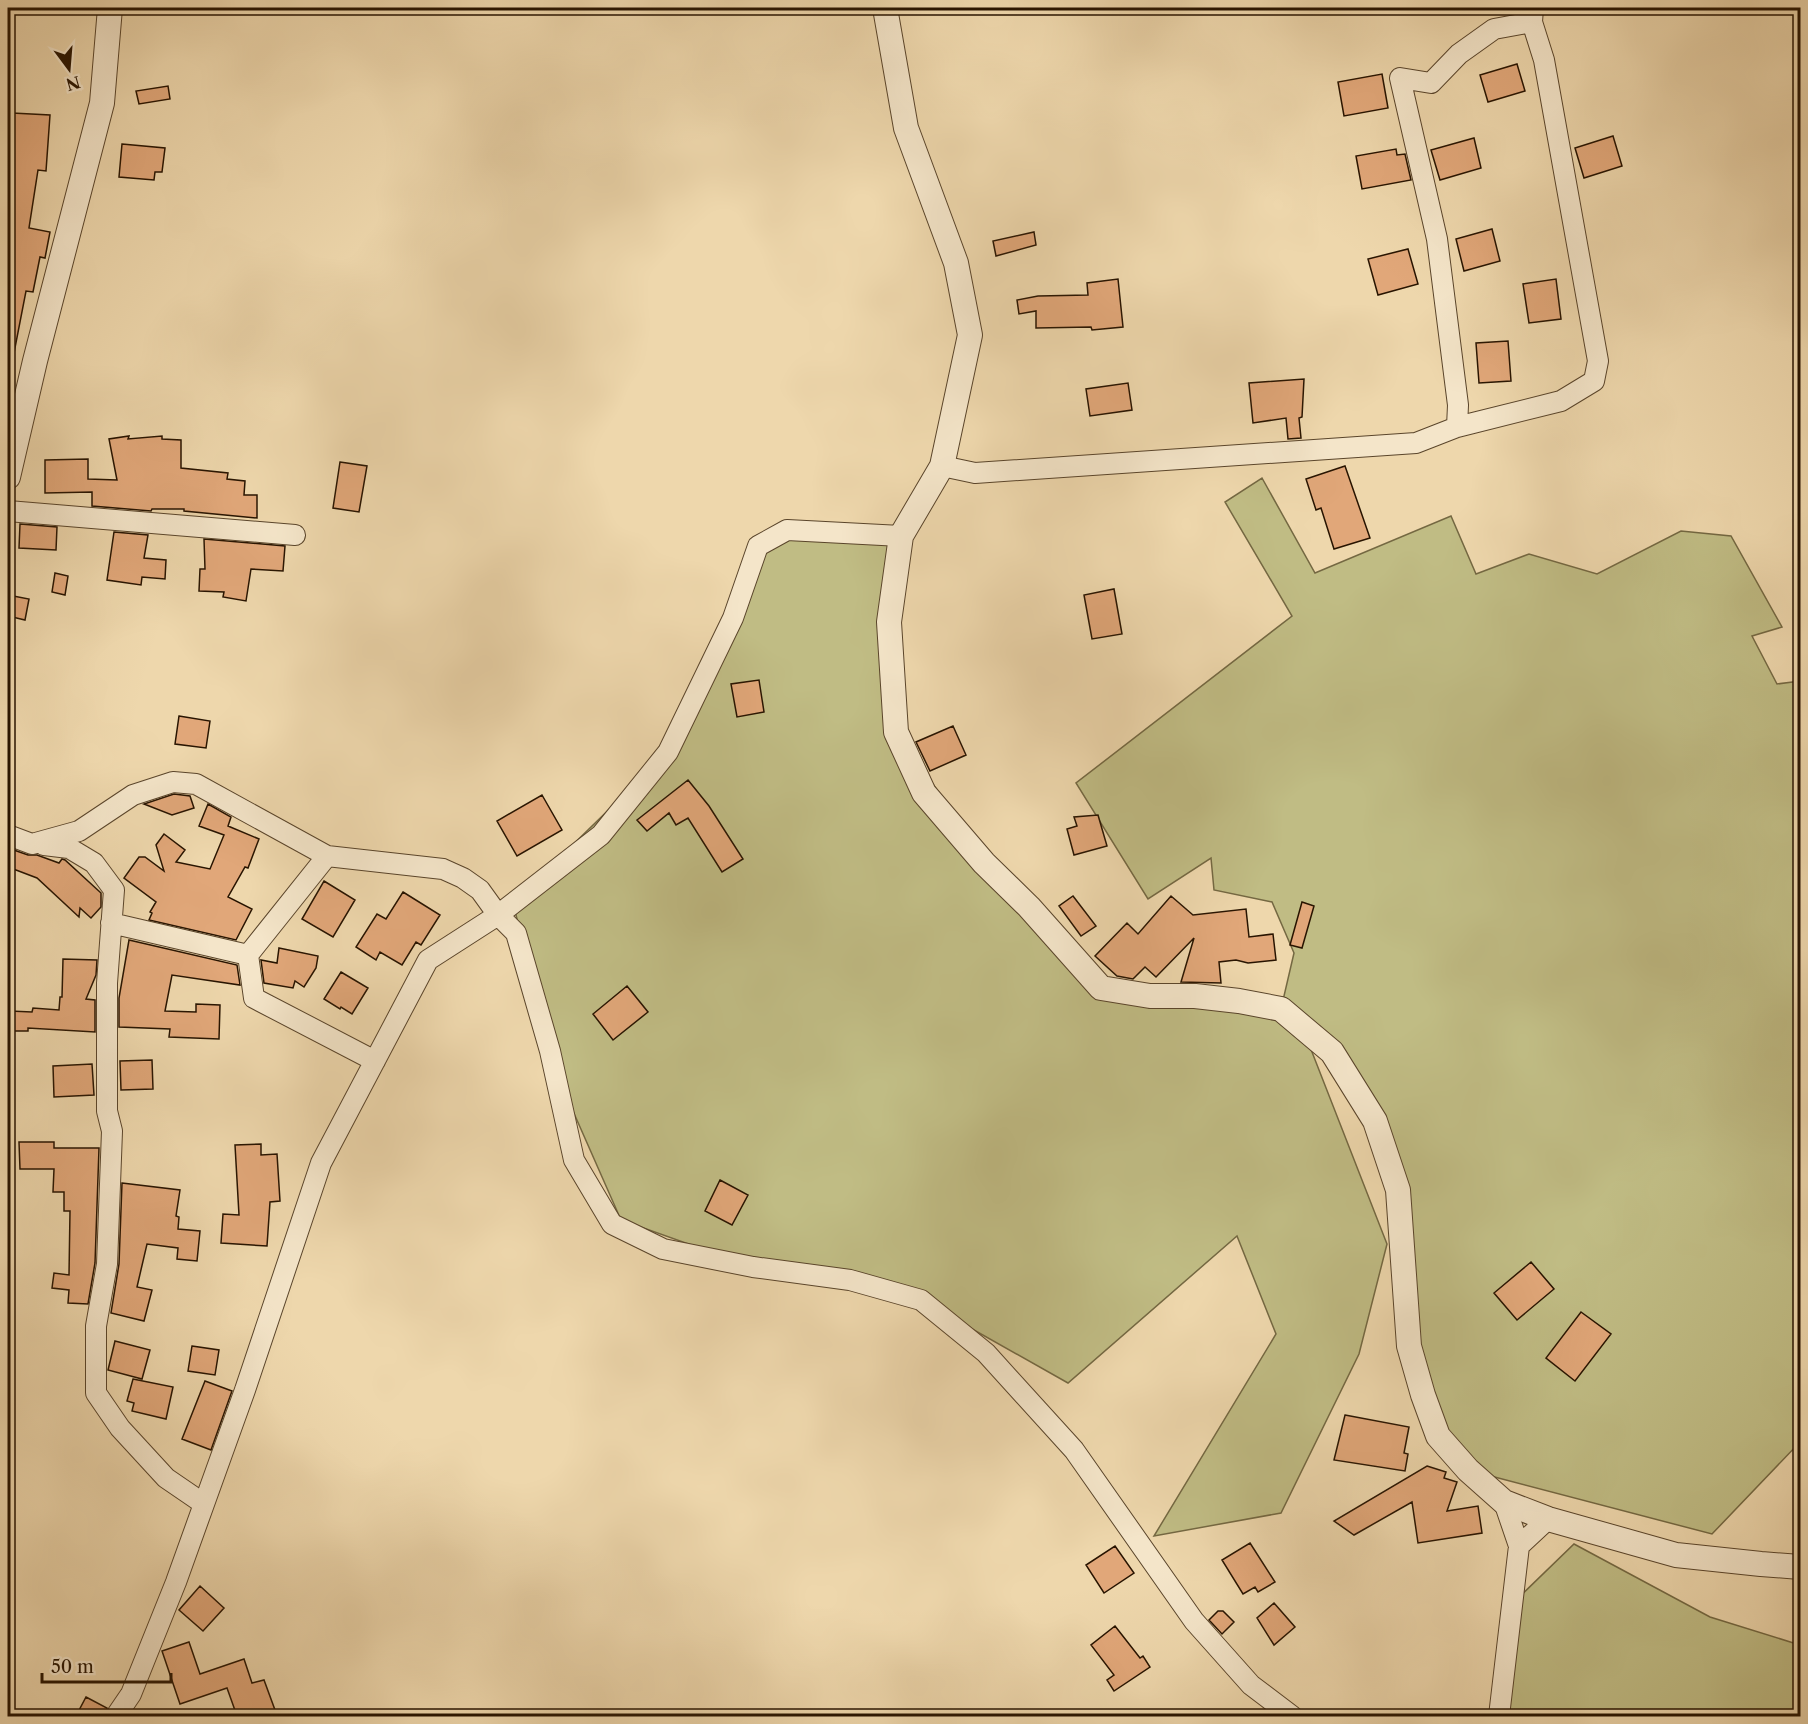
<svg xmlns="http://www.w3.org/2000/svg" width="1808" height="1724" font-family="'Libre Caslon Text',serif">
  <rect width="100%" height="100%" fill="#eed7ac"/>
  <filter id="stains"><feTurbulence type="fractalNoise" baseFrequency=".00333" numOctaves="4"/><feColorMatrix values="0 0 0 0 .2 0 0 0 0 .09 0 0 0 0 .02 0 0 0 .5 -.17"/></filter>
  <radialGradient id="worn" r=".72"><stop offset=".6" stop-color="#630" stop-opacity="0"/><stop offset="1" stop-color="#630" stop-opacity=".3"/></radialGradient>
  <path fill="#c0bc84" stroke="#746842" stroke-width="1.5" d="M1262 478 1315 573 1451 516 1476 574 1529 554 1597 574 1681 531 1731 536 1782 627 1752 636 1777 684 1800 681V1442L1712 1534 1468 1470 1431 1418 1398 1191 1375 1121 1303 1029 1387 1244 1359 1354 1281 1513 1154 1536 1276 1334 1237 1236 1068 1383 921 1300 753 1267 621 1220 554 1068 513 903 668 752 771 539 901 536 896 732 999 877 1101 988 1281 1009 1294 953 1272 902 1214 890 1211 858 1148 899 1076 783 1292 616 1225 502Z
    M1574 1544 1710 1617 1800 1645V1716H1495L1513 1603Z"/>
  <path fill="#e1a779" stroke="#281400" stroke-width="1.5" d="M1517 64 1525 91 1488 102 1480 75Z
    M1382 74 1388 108 1344 116 1338 82Z
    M168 86 170 99 139 104 136 91Z
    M12 113 50 115 46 171 38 170 29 228 50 232 45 258 40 257 33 292 26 291 14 353 8 352V271L12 251 8 250V170Z
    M1613 136 1622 166 1584 178 1575 148Z
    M1474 138 1481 168 1440 180 1431 150Z
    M122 144 165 148 162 172H155L154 180 119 177Z
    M1396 149 1397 155 1405 154 1411 180 1362 189 1356 156Z
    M1492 229 1500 261 1464 271 1456 239Z
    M1034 232 1036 245 996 256 993 241Z
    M1408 249 1418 284 1378 295 1368 259Z
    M1118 279 1123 327 1092 330 1091 327 1036 328V311L1019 314 1017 300 1038 296 1088 295 1087 283Z
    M1556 279 1561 319 1529 323 1523 284Z
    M1508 341 1511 381 1479 383 1476 343Z
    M1304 379 1302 417 1299 418 1301 438 1288 439 1286 418 1253 423 1249 383Z
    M1128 383 1132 410 1090 416 1086 389Z
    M129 436 128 439 162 436V439L181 440V468L228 473 227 479 245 481 244 495H257V518L184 511V509H152L151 511 92 506V492L45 493V460L88 459V479L117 480 109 439Z
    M340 462 367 466 359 512 333 508Z
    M1345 466 1370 538 1334 549 1321 508 1316 510 1306 479Z
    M20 524 57 527 56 550 19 548Z
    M114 532 148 535 144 558 166 560 165 579 142 577 141 585 107 580Z
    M204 539 285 546 283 571 251 569 246 601 223 597 224 592 199 591 200 569H205Z
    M55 573 68 576 65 595 52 592Z
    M1114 589 1122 634 1092 639 1084 595Z
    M8 595 29 599 25 620 8 616Z
    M759 680 764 712 737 717 731 684Z
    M179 716 210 721 206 748 175 744Z
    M953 726 966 755 930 771 916 742Z
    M688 780 709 806 743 859 722 872 688 818 676 825 669 813 647 831 637 820Z
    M174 794 190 796 194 808 172 815 144 804Z
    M542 795 562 830 517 856 497 821Z
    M208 804 231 817 228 826 259 839 248 868 245 867 228 897 252 909 236 940 149 920 152 913 150 912 156 902 124 878 139 857H145L164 871 156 845 164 834 185 850 176 862 210 869 224 835 199 826Z
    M1098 815 1107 846 1074 855 1067 829 1077 826 1074 817Z
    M8 848 28 855H37L59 863 62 859 65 860 101 893V907L91 918 80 908 79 917 37 878 8 867Z
    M324 881 355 900 333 937 302 919Z
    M403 892 440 915 421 945 416 942 402 965 380 952 376 960 356 947 377 914 386 919Z
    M1073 896 1096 926 1081 936 1059 906Z
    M1171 896 1193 915 1246 909 1249 937 1273 934 1276 960 1248 963 1236 960 1219 962 1221 983 1181 982 1194 938 1156 977 1145 967 1133 979 1117 976 1095 956 1127 923 1138 934Z
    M1302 902 1314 906 1302 948 1290 945Z
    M129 940 237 965 240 985 172 975 165 1011 196 1012V1004L220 1005 219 1039 169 1037 170 1029 119 1027V998Z
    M279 948 318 956 316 968 304 987 295 981 293 988 264 983 261 960 277 963Z
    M63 959 97 960 96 975 86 999 95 1000V1032L28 1028V1031H9L10 1011 32 1012 33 1008 59 1010 60 997H62Z
    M341 972 368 988 352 1014 341 1007 340 1009 324 999Z
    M627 986 648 1012 613 1040 593 1014Z
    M152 1060 153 1089 121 1090 120 1061Z
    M92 1064 94 1095 54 1097 53 1066Z
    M19 1142H54V1148H99L95 1263 88 1304 68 1303 69 1290 52 1288 54 1273 69 1275 70 1211H64V1192H53L54 1169H20Z
    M261 1144V1155L277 1154 280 1201 270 1202 267 1246 221 1243 223 1214 239 1215 235 1145Z
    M720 1180 748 1195 732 1225 705 1211Z
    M122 1183 180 1190 176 1216 179 1217 178 1229 200 1231 197 1261 177 1259 178 1248 147 1244 137 1287 152 1290 144 1321 111 1313 119 1264Z
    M1531 1262 1554 1289 1517 1320 1494 1293Z
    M1581 1312 1611 1334 1575 1381 1546 1358Z
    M115 1341 150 1350 142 1379 108 1370Z
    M192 1346 219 1350 215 1375 188 1371Z
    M133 1379 173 1387 166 1419 132 1411 134 1403 127 1401Z
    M205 1381 232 1391 211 1450 182 1439Z
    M1345 1415 1409 1427 1404 1453 1408 1454 1405 1471 1334 1460Z
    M1427 1466 1446 1472 1444 1478 1457 1482 1447 1511 1478 1506 1482 1533 1418 1543 1412 1502 1354 1535 1334 1521Z
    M1250 1543 1275 1582 1258 1592 1255 1587 1243 1594 1222 1560Z
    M1115 1546 1134 1573 1104 1593 1086 1565Z
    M200 1586 224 1608 203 1631 179 1610Z
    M1274 1603 1295 1627 1274 1645 1257 1618Z
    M1218 1611H1223L1234 1622 1222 1634 1209 1620Z
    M1115 1626 1140 1658 1143 1656 1150 1667 1114 1691 1107 1680 1114 1675 1091 1645Z
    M189 1642 200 1674 244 1659 252 1683 264 1680 275 1710 270 1713 271 1716H237L227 1688 180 1704 162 1651Z
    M86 1697 107 1708 104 1716H76Z"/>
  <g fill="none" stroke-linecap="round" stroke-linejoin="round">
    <g stroke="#5a452b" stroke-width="22">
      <path id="minor" d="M1457 427 1561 401 1594 381 1598 361 1544 60 1532 22 1533 8
        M942 466 975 473 1416 443 1457 427 1458 405 1437 239 1400 78 1431 83 1459 54 1494 29 1532 22
        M8 511 295 535
        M8 835 32 844 79 831 133 795 173 782 196 784 327 856 443 869 463 878 480 890 498 915 516 933 550 1051 574 1160 612 1224 663 1249 753 1267 850 1280 921 1300 986 1353 1074 1450 1194 1621 1251 1685 1292 1716
        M44 845 69 848 94 863 114 890 107 983V1111L112 1131 107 1264 96 1326V1393L120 1428 166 1478 204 1504 176 1582 131 1694 116 1716
        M111 923 248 955 327 856
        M248 955 254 998 375 1061
        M1504 1502 1519 1546
        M204 1504 245 1390 321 1163 428 960 498 915 601 835 668 752 733 618 758 546 787 530 901 536
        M1499 1716 1519 1546 1548 1519"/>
    </g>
    <g stroke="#5a452b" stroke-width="26">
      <path id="tertiary" d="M885 8 906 128 956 263 970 335 942 466 901 536 889 622 896 732 924 793 984 863 1029 907 1101 988 1150 996H1195L1239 1001 1281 1009 1332 1052 1375 1121 1398 1190 1409 1346 1423 1395 1438 1436 1468 1470 1504 1502 1548 1519 1676 1555 1761 1564 1800 1567
        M8 477 35 361 102 103 110 8"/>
    </g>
    <use href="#minor" stroke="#f4e5c9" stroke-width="20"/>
    <use href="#tertiary" stroke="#f4e5c9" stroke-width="24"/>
  </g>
  <rect width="1808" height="1724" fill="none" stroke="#eed7ac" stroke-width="30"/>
  <rect x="9" y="9" width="1790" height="1706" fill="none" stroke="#281400" stroke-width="3"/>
  <rect x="15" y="15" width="1778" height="1694" fill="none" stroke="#281400" stroke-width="1.5"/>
  <g transform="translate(69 69) rotate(164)" stroke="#f4e5c9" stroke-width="4.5" paint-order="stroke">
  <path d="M0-4.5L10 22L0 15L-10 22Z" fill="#281400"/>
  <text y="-9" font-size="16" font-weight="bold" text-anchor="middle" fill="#281400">N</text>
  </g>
  <path d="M42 1673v9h129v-9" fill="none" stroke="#281400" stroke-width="3"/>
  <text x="51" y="1673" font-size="18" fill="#281400" stroke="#f4e5c9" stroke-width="4.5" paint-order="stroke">50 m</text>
  <rect width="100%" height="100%" filter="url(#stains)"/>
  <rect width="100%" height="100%" fill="url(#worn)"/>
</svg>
